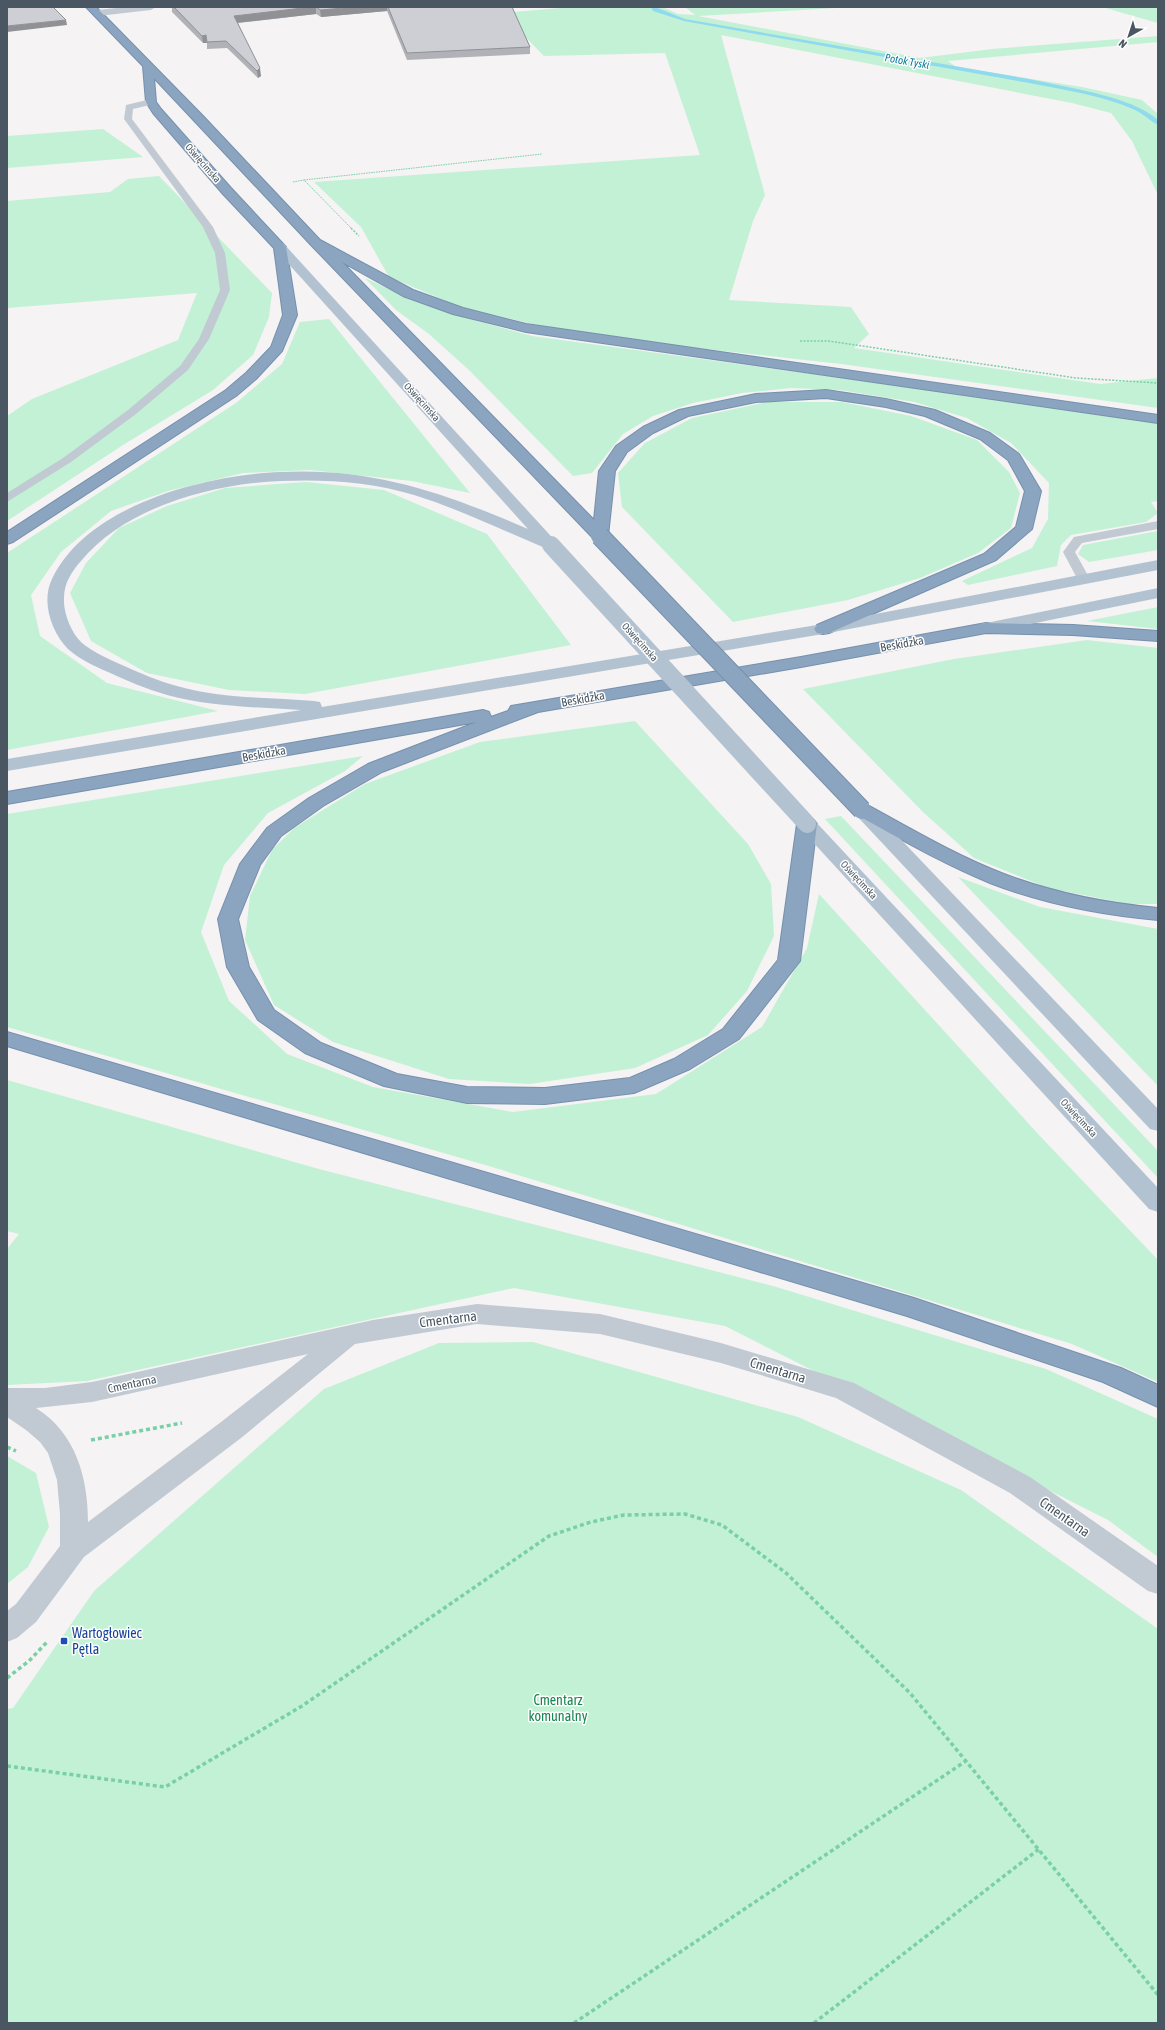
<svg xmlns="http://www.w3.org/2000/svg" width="1165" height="2030" font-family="'Asap Condensed',sans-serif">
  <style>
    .green { fill: #c3f1d5 }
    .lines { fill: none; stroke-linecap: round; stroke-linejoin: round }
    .stream { fill: #90daee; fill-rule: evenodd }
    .highway-casing { stroke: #7690ad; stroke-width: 2 }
    .path-far2 { stroke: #7ad0a6; stroke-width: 1; stroke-dasharray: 1.5 1; stroke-linecap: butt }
    .path-far1 { stroke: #7ad0a6; stroke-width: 1.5; stroke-dasharray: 2 1.5; stroke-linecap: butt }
    .path { stroke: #7ad0a6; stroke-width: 3.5; stroke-dasharray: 4 3; stroke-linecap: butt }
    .lane { fill: #c1cad2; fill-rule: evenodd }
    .street { fill: #c1cad2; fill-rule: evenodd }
    .primary { fill: #b3c2d1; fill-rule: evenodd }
    .highway { fill: #8ba5c1; fill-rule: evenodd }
    .highway-bridge-casing { stroke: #7690ad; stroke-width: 20; stroke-linecap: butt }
    .primary-bridge { stroke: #b3c2d1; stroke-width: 18 }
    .highway-bridge { stroke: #8ba5c1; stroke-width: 18 }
    .wall { fill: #b0b2b7 }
    .shaded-wall { fill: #909195 }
    .building { fill: #cdcfd5; stroke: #909195 }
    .transit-dot { fill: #1a4fb4; stroke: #fff; stroke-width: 1.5 }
    .labels { text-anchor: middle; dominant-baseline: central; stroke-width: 3; stroke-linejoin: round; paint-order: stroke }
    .far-street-label { font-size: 10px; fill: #4a5661; stroke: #fff }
    .far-water-label { font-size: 11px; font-style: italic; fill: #0c7c9b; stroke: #fff }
    .street-label { font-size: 12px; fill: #4a5661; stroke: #fff }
    .near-street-label { font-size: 14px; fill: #4a5661; stroke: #fff }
    .near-transit-label { font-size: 14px; fill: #164399; stroke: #fff; text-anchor: start }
    .near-park-label { font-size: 14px; fill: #17864f; stroke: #fff }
  </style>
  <rect width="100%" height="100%" fill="#f5f3f3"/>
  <path class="green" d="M572,7h90l16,7 17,1 -10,-8h168l-155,9 222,42 72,-9 166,-13v6l-210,19 8,6 126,20 60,13 16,14v81l-26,-54 -21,-28 -39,-10 -351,-68 44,160 -12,26 -24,79 122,7 18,27 -15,14 246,36 58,-6v30l-317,-44 -171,-19 -138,-21 -71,-17 -72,-30 -28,-50 -47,-45 386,-27 -35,-102 -121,3 -42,-43z
    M1102,7h56v16z
    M103,129l40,28 -136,11v-32z
    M159,176l113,117 -3,24 -16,38 -40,35 -90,55 -116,76v-105l25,-17 146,-59 19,-47 -190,15v-107l103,-9 18,-13z
    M365,278l45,21 56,19 66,18 626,85v80l-7,1 7,11 -12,9 -75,13 -10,10 -4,21 -89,19 -6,-4 70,-33 16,-29 1,-36 -38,-40 -44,-25 -53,-16 -74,-12 -49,-2 -49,5 -49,10 -40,13 -30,18 -31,39 -19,3 -103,-105 -41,-37 -33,-24z
    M329,319l141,174 -58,-12 -102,-11 -67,3 -75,18 -57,20 -50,41 -30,43 9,41 67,47 111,28 -211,39v-197l229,-150 46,-39 18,-42z
    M767,402h75l69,14 66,24 32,32 11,21 -9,35 -33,25 -58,25 -72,22 -115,22 -111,-115 -4,-34 27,-30 47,-25z
    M306,482l78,8 103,44 84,111 -266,49 -76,-4 -82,-17 -56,-32 -21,-48 16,-30 33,-35 48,-22 58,-18z
    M1158,531v19l-69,12 -11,-8 5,-9z
    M1158,607v22l-71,-8z
    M1087,640l71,8v256h-29l-81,-16 -74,-30 -51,-46 -120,-123 151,-30z
    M635,721l113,123 23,40 3,52 -27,55 -39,44 -73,33 -105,16 -81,-5 -116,-37 -59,-37 -29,-65 5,-44 22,-46 22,-22 71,-44 115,-42z
    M363,756l-18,15 -77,42 -44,52 -23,67 28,69 58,53 86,33 140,25 143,-18 106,-67 45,-79 12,-54 220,241 119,125v122l-86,-38 -580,-177 -485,-140v-213z
    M841,816l317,335v27l-333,-359z
    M958,877l82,30 118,22v157z
    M7,1080l312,89 454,117 273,83 112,50v138l-50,-37 -383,-194 -211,-38 -427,93 -80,4v-136l12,-15 -12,-3z
    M533,1342l265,75 163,73 197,139v394h-1151v-314l6,-1 81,-117 230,-202 115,-46z
    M7,1456l29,17 13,54 -21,40 -21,17z"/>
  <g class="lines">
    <path class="stream" d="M651,7h4l30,12 344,60c35,8 103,17 129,41v5c-8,-4 -14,-11 -23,-15 -33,-15 -71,-20 -106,-27l-345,-62 -31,-10z"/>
    <g class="highway-casing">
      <path id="highway" d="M86,7h10l107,109 117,124 93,50 50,18 63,16 632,91v8l-632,-91 -73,-18 -50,-18 -61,-34 252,258 5,-49 17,-25 27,-19 36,-17 77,-16 70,-4 60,9 49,11 55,23 29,21 22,37 -9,38 -36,31 -167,73 -6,1 -6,-1 -3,-4 3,-4 167,-71 32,-27 9,-36 -17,-31 -28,-21 -55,-23 -39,-9 -60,-9 -70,4 -68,14 -35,17 -26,19 -12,19 -7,65 -2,3h-12l-282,-293 -158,-168 2,24 5,7 70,79 55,59 11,68 -15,36 -26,28 -20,17 -223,146 -6,2v-12l219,-142 20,-17 25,-26 12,-32 -9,-67 -51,-54 -70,-81 -7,-11 -3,-36z
        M986,623l87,2 85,6v10l-85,-6 -87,-2 -185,34 -263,45 -156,60 -59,34 -42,30 -21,29 -22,54 11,48 25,43 47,33 76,31 70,13 78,1 85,-10 44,-19 49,-30 55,-69 19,-136 3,-4 7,-2 7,2 3,4 -17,137 -61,78 -49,30 -56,24 -89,11 -78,-1 -83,-17 -79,-33 -47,-33 -31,-53 -9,-48 22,-55 27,-36 42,-30 59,-34 109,-42 -470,82v-12l476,-82 6,2 2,5 17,-6 3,-5 6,-1 284,-48z
        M862,804l7,2c44,24 88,50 135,68 50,19 101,29 154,34v12c-57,-5 -114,-16 -168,-37 -47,-19 -91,-45 -135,-69l-3,-4 3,-4z
        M7,1032l907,266 207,70 37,17v22l-55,-25 -196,-66 -900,-270z"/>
    </g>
    <path class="path-far2" d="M304,180l238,-26
      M293,182l11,-2 48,49"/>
    <path class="path-far1" d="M351,228l8,8
      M800,341h29l247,37 82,5"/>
    <path class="path" d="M91,1440l91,-17
      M7,1447l9,4
      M7,1678l22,-17 19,-20
      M7,1766l158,21 137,-81 247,-170 42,-14 33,-7 61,-1 37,11 64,48 124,120 248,302
      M574,2023l392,-262
      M814,2023l225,-174"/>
    <path class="lane" d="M151,99l3,1v4l-21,5 -1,10 81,108 12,26 5,37 -21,49 -21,31 -52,44 -65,48 -64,40v-9l56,-35 65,-48 52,-44 19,-27 21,-49 -5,-37 -12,-26 -79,-108 2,-14z
      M1158,521v8l-76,14 -7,9 15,27 -1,3h-10l-16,-30 11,-15z"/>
    <path class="street" d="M125,7h31l-5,3 -53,6 -5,-3 5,-3z
      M477,1304l123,10 121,29 133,40 176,94 128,89v28l-10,-3 -138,-98 -174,-95 -115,-35 -121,-29 -123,-10 -122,20 -114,94 -157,119 -48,65 -19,16 -10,4v-31l9,-7 44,-58v-32l-3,-34 -9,-27 -8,-11 -14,-12 -19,-13v-29h38l47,-6 281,-62zM308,1354l-87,68 -133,100c0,-44 -12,-89 -52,-114l56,-6z"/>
    <path class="primary" d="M280,243l4,1 275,301 -2,3 -6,2 -6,-2c-43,-18 -86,-39 -131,-53 -42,-13 -89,-16 -133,-14 -67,2 -156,26 -200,80 -9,10 -17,22 -17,37 -1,14 7,35 18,45 12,10 27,16 40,22 18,8 36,16 55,21 44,13 92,11 137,15l6,1 2,5 501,-83 335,-64v10l-335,64 -816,137v-12l294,-49c-45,-3 -90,-3 -134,-15 -20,-6 -40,-14 -59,-23 -14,-6 -29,-13 -40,-23 -17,-17 -27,-48 -16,-70 35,-74 153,-104 228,-107 92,-5 165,21 248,57l-252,-279 -2,-3 2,-3z
      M1158,588v10l-172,35 -6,-1 -3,-4 3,-4 6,-1z
      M862,804l7,2 289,303v22l-8,-2 -295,-315 -3,-4 3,-4z
      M807,818l7,2 344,368v24l-9,-3 -349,-381 -3,-4 3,-4z"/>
    <use href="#highway" class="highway"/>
    <g class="highway-bridge-casing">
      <path id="highway-bridge" d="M600,536l262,274"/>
    </g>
    <path class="primary-bridge" d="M551,545l256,279"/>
    <use href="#highway-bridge" class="highway-bridge"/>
  </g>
  <path class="wall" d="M172,7h340l18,40v7l-123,6 -20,-49 -66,6 -5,-3 -78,9 23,53 -3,2 -31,-30 -20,1v-6h-4l-31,-31z"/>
  <path class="shaded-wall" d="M311,7h5v7l-81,9 -1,-7z
    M355,7h32v4l-66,6 -1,-7z
    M66,20l1,5 -60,7v-6z
    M206,35l1,8h-4l-1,-7z
    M260,68l1,8 -3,2 -1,-7z"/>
  <path class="building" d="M7,7h46l13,13 -59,6z
    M174,7h137l-77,9 26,52 -3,3 -31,-30 -19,1 -1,-7 -4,1z
    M317,7h38l-35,3z
    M388,7h124l18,40 -123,6z"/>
  <rect class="transit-dot" x="60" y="1637" width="8" height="8" rx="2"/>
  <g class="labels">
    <g class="far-street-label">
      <text transform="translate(203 163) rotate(49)">Oświęcimska</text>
      <text transform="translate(422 402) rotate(48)">Oświęcimska</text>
      <text transform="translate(640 642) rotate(48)">Oświęcimska</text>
      <text transform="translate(859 880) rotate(47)">Oświęcimska</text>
      <text transform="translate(1079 1118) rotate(47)">Oświęcimska</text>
    </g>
    <g class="far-water-label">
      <text transform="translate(907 61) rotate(10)">Potok Tyski</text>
    </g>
    <g class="street-label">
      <text transform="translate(902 644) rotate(-10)">Beskidzka</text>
      <text transform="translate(583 699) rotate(-10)">Beskidzka</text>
      <text transform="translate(264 754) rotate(-10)">Beskidzka</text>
      <text transform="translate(132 1384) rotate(-12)">Cmentarna</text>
    </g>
    <g class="near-street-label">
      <text transform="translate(448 1319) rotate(-7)">Cmentarna</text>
      <text transform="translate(778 1370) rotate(17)">Cmentarna</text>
      <text transform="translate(1065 1517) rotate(35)">Cmentarna</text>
    </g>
    <g class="near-transit-label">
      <text x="72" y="1633">Wartogłowiec<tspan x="72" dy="16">Pętla</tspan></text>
    </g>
    <g class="near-park-label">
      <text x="558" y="1700">Cmentarz<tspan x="558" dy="16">komunalny</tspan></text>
    </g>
  </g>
  <rect width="1165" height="2030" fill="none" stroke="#4a5661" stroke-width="16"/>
  <g transform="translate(1129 36) rotate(219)" stroke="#ffffff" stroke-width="3" paint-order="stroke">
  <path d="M0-3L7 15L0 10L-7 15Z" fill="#4a5661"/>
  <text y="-6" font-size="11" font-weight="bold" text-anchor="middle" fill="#4a5661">N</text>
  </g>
</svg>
